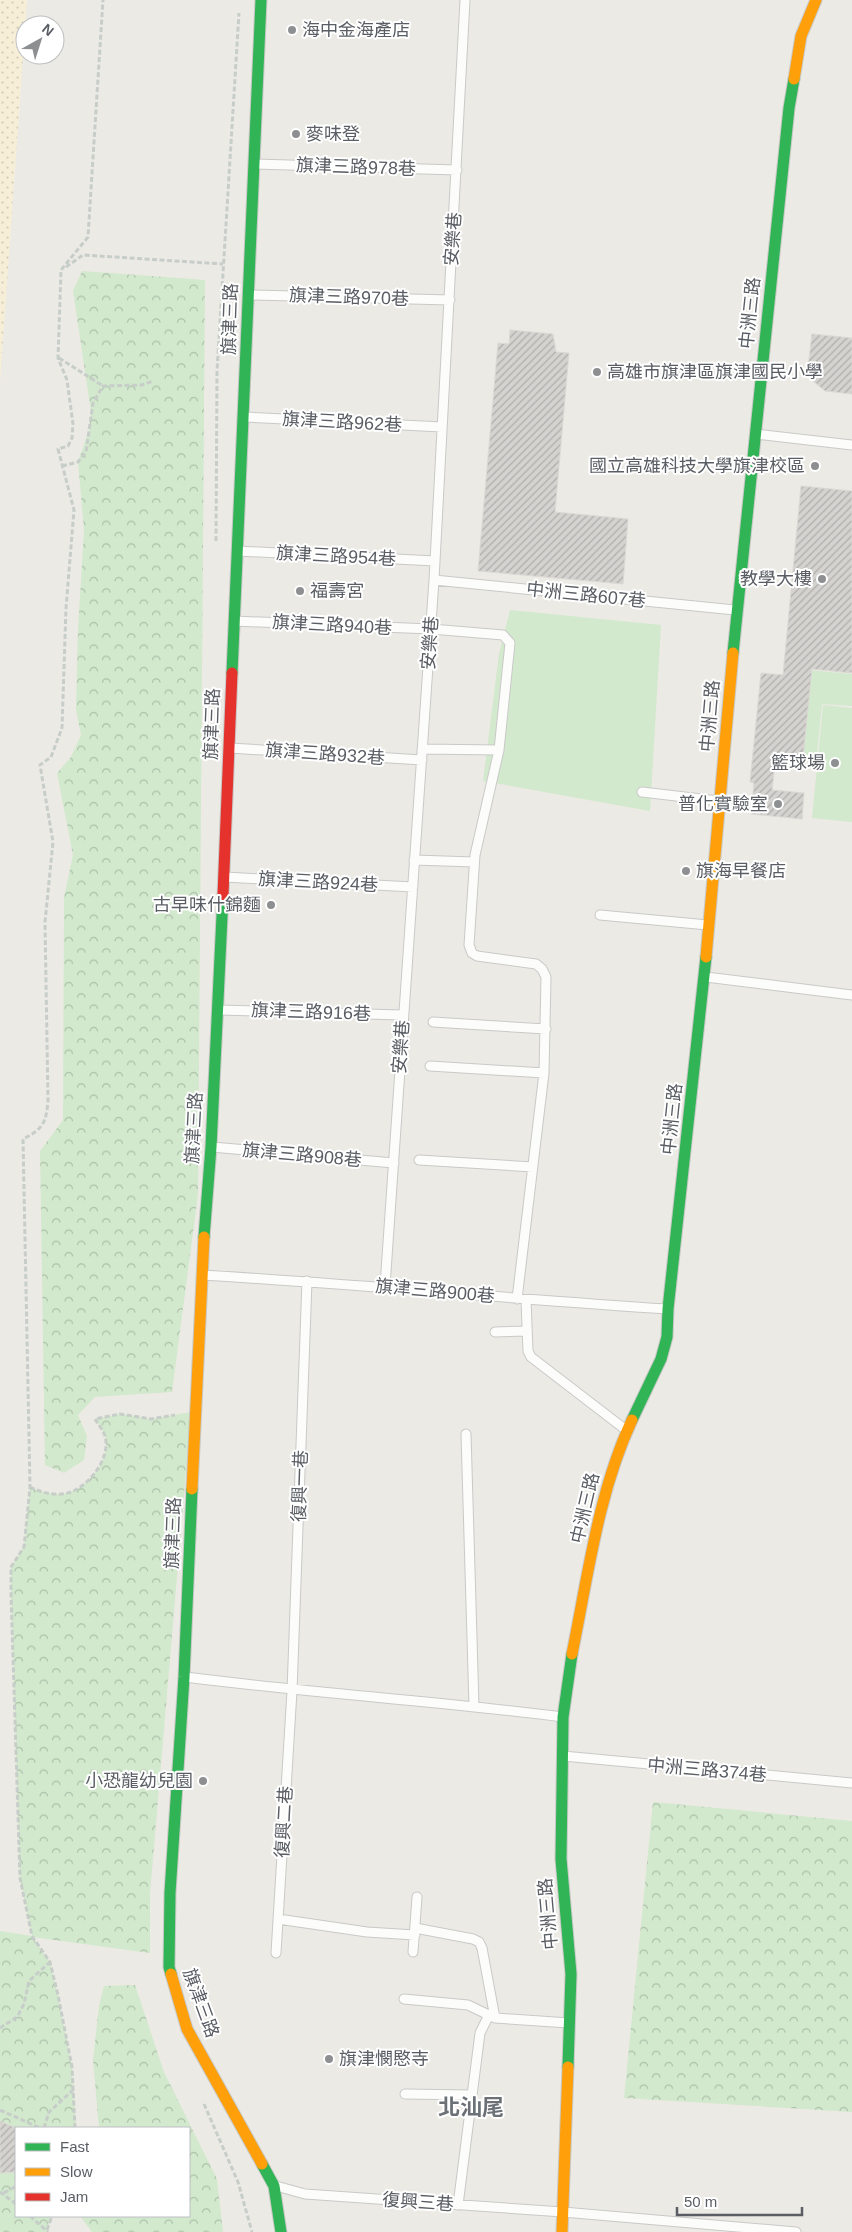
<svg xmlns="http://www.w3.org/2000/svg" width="852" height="2232" font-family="Helvetica,'Noto Sans TC',sans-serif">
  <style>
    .grass { fill: #d2e9cd }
    .forest { fill: url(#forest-crowns) }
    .sand { fill: url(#sand-dots) }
    .building { fill: url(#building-hatch); stroke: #dbd9d4 }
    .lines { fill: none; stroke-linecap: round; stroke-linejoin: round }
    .lane-casing { stroke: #c9c9c8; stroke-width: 11 }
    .fast-casing { stroke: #c7c8c6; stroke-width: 13 }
    .slow-casing { stroke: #c7c8c6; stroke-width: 13 }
    .jam-casing { stroke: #c7c8c6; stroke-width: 13 }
    .path { stroke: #c7cdc9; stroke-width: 3; stroke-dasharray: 5 2.5; stroke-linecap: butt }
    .lane { stroke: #fcfcfb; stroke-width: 9 }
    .fast { stroke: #30b455; stroke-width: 11 }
    .slow { stroke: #ff9f0a; stroke-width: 11 }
    .jam { stroke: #e5322d; stroke-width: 11 }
    .poi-dot { fill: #8d8f91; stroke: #fff; stroke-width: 2 }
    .labels { text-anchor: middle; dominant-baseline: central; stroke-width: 4; stroke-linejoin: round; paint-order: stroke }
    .poi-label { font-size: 18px; fill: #5a5e64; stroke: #fff; text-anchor: start }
    .street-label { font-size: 18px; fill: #5a5e64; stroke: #fff }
    .district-label { font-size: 22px; font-weight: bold; fill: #6b7176; stroke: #fff }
  </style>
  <defs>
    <pattern id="forest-crowns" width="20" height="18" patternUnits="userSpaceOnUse" patternTransform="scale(1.25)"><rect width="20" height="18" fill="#d2e9cd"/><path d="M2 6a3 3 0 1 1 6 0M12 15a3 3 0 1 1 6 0" fill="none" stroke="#adc0aa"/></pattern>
    <pattern id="sand-dots" width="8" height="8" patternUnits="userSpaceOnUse" patternTransform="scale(1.25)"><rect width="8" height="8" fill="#f6eed7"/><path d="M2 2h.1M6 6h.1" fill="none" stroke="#d5cebb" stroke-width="1.8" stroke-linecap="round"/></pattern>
    <pattern id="building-hatch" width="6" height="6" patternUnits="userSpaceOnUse" patternTransform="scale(1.25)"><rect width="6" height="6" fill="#d4d3cf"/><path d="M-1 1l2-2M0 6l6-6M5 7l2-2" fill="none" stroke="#afaeac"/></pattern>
  </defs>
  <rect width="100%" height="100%" fill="#eceae4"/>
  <path class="grass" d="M510,610l151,15 -11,186 -167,-30 16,-127z
    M786,668l66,6v32l-30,-2 -6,59 -38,-4z
    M823,705l29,3v114l-40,-4z"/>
  <path class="forest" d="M82,271l123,9 -7,915 -26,197 -77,5 -17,18 9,21 -3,24 -20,13 -19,-8 -5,-314 23,-31 1,-223 9,-42 -16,-82 14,-16 10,-22 -5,-25 2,-81 6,-99 -6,-68 11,-32 2,-18 -18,-121z
    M191,1412l-41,482v59l-118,-16 18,25 8,33 14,72 4,56 -1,5h-59v88h36l-5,14 2,2h-49v-301l32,5 -12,-58 -9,-284v-27l13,-20 6,-60c12,6 28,10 41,5 20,-8 40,-35 34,-56 -2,-6 -7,-12 -10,-17l25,-5 31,5z
    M653,1802l199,19v291l-228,-14z
    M135,1985l29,87 53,107 6,53h-131l-12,-16h109v-88h-90l-6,-68 6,-54 5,-20z"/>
  <path class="sand" d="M0,0h27l-27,382z"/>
  <path class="building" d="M510,330l43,4 3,18 13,1 -14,159 73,7 -5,65 -145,-13 20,-228 11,1z
    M812,334l40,4v56l-27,-3 -18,-15z
    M801,486l51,5v182l-40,-4 -9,89 -27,-3 -4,35 32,3 -2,26 -51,-5 3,-31 -4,-1 11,-109 22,2z
    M0,2121l16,7v44l-16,1z"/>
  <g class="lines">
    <g class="lane-casing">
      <path id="lane" d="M255,164l202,6
        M250,295l200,5
        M245,417l197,10
        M755,434l97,11
        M238,551l197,10
        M434,580l301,30
        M234,621l197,8 72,6 7,8 -11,107 -24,105 -6,90 3,8 5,3 59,8 6,5 4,8 -2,96 -27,226
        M230,748l192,12
        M422,749l77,1
        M642,792l77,9
        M414,860l60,2
        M225,877l188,10
        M600,915l108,10
        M706,977l146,18
        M219,1010l184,5
        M433,1022l113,7
        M430,1066l114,7
        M212,1147l182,16
        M419,1160l114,7
        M202,1275c155,9 310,24 465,34
        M385,1286l49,-706 31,-580
        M526,1300l2,51 3,6 95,73
        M495,1332l32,-1
        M466,1434l8,272
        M185,1677c126,16 252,24 378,40
        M563,1756l289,27
        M278,1919l89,13 48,3
        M415,1928l58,11 6,3 3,6 13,70
        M413,1952l4,-55
        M276,1953l16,-262 15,-410
        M404,1999l64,6 27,13 74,5
        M405,2094l67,1
        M276,2186l29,8 258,18 233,20
        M458,2205l22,-172 9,-18"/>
    </g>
    <g class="fast-casing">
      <path id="fast" d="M733,653l56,-545 5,-29
        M232,673l29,-673
        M204,1237l7,-90 12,-252
        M632,1420l29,-61 6,-22 1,-28 38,-352
        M171,1974l-2,-7 1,-74 14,-216 8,-188
        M568,2067l3,-93 -10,-115 2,-142 9,-63
        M262,2164l12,22 7,46"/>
    </g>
    <g class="slow-casing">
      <path id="slow" d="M794,79l7,-43 15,-36
        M706,957l27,-304
        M192,1489l12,-252
        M572,1654c16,-78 26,-161 60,-234
        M171,1974l16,55 75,135
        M562,2232l6,-165"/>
    </g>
    <g class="jam-casing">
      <path id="jam" d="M223,895l9,-222"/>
    </g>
    <path class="path" d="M66,267l17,-12 140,9
      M59,358l44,28
      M62,466l16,-4 8,-10 7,-49 10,-17 39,-1 11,-4
      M216,541l1,-170 22,-358
      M30,1487c12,6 28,10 41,5 20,-8 40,-35 34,-56 -2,-6 -7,-12 -10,-17l25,-5 31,5 24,-4
      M0,2028l17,-11 7,-13 5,-23 21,-19
      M204,2104l34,78 14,50
      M0,2110l40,18
      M44,2128l5,-16 24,-22
      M75,2128l-3,-61 -14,-72 -8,-33 -18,-26 -12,-58 -9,-284v-27l13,-20 6,-60 -7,-348c20,-10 23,-16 25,-38l-3,-179 8,-80 -13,-77 11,-8 11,-29 4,-120 8,-98 -16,-61 10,-3 4,-8 1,-14 -6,-44 -9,-22 3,-88 27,-33 15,-237
      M0,2192l16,12
      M4,2193l12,-7
      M30,2216l18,16
      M47,2230l5,-14"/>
    <use href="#lane" class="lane"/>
    <use href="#fast" class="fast"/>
    <use href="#slow" class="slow"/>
    <use href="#jam" class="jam"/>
  </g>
  <g class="poi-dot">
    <circle cx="292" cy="30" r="5"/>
    <circle cx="296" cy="134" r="5"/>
    <circle cx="597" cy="372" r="5"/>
    <circle cx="815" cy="466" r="5"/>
    <circle cx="822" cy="579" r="5"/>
    <circle cx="300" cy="591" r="5"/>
    <circle cx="835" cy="763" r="5"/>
    <circle cx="778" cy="804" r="5"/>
    <circle cx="686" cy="871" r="5"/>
    <circle cx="271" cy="905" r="5"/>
    <circle cx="203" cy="1781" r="5"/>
    <circle cx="329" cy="2059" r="5"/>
  </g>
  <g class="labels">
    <g class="poi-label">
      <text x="302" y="30">海中金海產店</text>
      <text x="306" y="134">麥味登</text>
      <text x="607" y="372">高雄市旗津區旗津國民小學</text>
      <text x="805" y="466" text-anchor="end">國立高雄科技大學旗津校區</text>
      <text x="812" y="579" text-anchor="end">教學大樓</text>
      <text x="310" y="591">福壽宮</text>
      <text x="825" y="763" text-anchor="end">籃球場</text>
      <text x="768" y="804" text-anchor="end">普化實驗室</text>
      <text x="696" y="871">旗海早餐店</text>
      <text x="261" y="905" text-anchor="end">古早味什錦麵</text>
      <text x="193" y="1781" text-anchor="end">小恐龍幼兒園</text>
      <text x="339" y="2059">旗津憫愍寺</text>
    </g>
    <g class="street-label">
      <text transform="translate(356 167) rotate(2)">旗津三路978巷</text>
      <text transform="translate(453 239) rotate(-86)">安樂巷</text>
      <text transform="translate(349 297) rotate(2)">旗津三路970巷</text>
      <text transform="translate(750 313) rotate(-84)">中洲三路</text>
      <text transform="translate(230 319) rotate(-88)">旗津三路</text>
      <text transform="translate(342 422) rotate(3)">旗津三路962巷</text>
      <text transform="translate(336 556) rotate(3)">旗津三路954巷</text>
      <text transform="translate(586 595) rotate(6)">中洲三路607巷</text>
      <text transform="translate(332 625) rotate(3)">旗津三路940巷</text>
      <text transform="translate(430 643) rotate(-86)">安樂巷</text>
      <text transform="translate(710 716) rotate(-85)">中洲三路</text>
      <text transform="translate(212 724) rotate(-88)">旗津三路</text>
      <text transform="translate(325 754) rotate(4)">旗津三路932巷</text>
      <text transform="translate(318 882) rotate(3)">旗津三路924巷</text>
      <text transform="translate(311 1012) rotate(2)">旗津三路916巷</text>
      <text transform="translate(401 1047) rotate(-86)">安樂巷</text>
      <text transform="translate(672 1119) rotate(-84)">中洲三路</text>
      <text transform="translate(194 1128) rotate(-87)">旗津三路</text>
      <text transform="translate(302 1155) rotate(5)">旗津三路908巷</text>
      <text transform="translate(435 1291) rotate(5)">旗津三路900巷</text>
      <text transform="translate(300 1486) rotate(-88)">復興一巷</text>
      <text transform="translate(585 1508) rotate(-77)">中洲三路</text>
      <text transform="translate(173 1533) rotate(-88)">旗津三路</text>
      <text transform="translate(707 1770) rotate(5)">中洲三路374巷</text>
      <text transform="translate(284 1822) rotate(-87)">復興二巷</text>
      <text transform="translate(548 1914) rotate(-95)">中洲三路</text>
      <text transform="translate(201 2003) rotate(70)">旗津三路</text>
      <text transform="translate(418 2202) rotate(4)">復興三巷</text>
    </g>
    <g class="district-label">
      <text x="471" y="2107">北汕尾</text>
    </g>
  </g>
  <rect x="15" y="2127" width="175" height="90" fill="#ffffff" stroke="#bdbfc1"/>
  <rect x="25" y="2143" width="25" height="8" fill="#30b455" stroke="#bdbfc1"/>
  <text x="60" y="2152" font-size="15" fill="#5a5e64">Fast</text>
  <rect x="25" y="2168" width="25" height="8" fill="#ff9f0a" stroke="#bdbfc1"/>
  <text x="60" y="2177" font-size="15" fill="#5a5e64">Slow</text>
  <rect x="25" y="2193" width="25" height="8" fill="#e5322d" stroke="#bdbfc1"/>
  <text x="60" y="2202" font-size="15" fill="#5a5e64">Jam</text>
  <g transform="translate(40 40) rotate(39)"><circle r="24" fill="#ffffff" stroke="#bdbfc1"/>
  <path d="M0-4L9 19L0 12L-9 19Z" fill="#8d8f91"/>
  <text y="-8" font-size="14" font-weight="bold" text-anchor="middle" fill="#5a5e64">N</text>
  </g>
  <path d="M677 2207v8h125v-8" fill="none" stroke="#5a5e64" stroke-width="2.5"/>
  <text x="684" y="2207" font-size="15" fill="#5a5e64" stroke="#ffffff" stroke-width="4" paint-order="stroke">50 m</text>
</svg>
